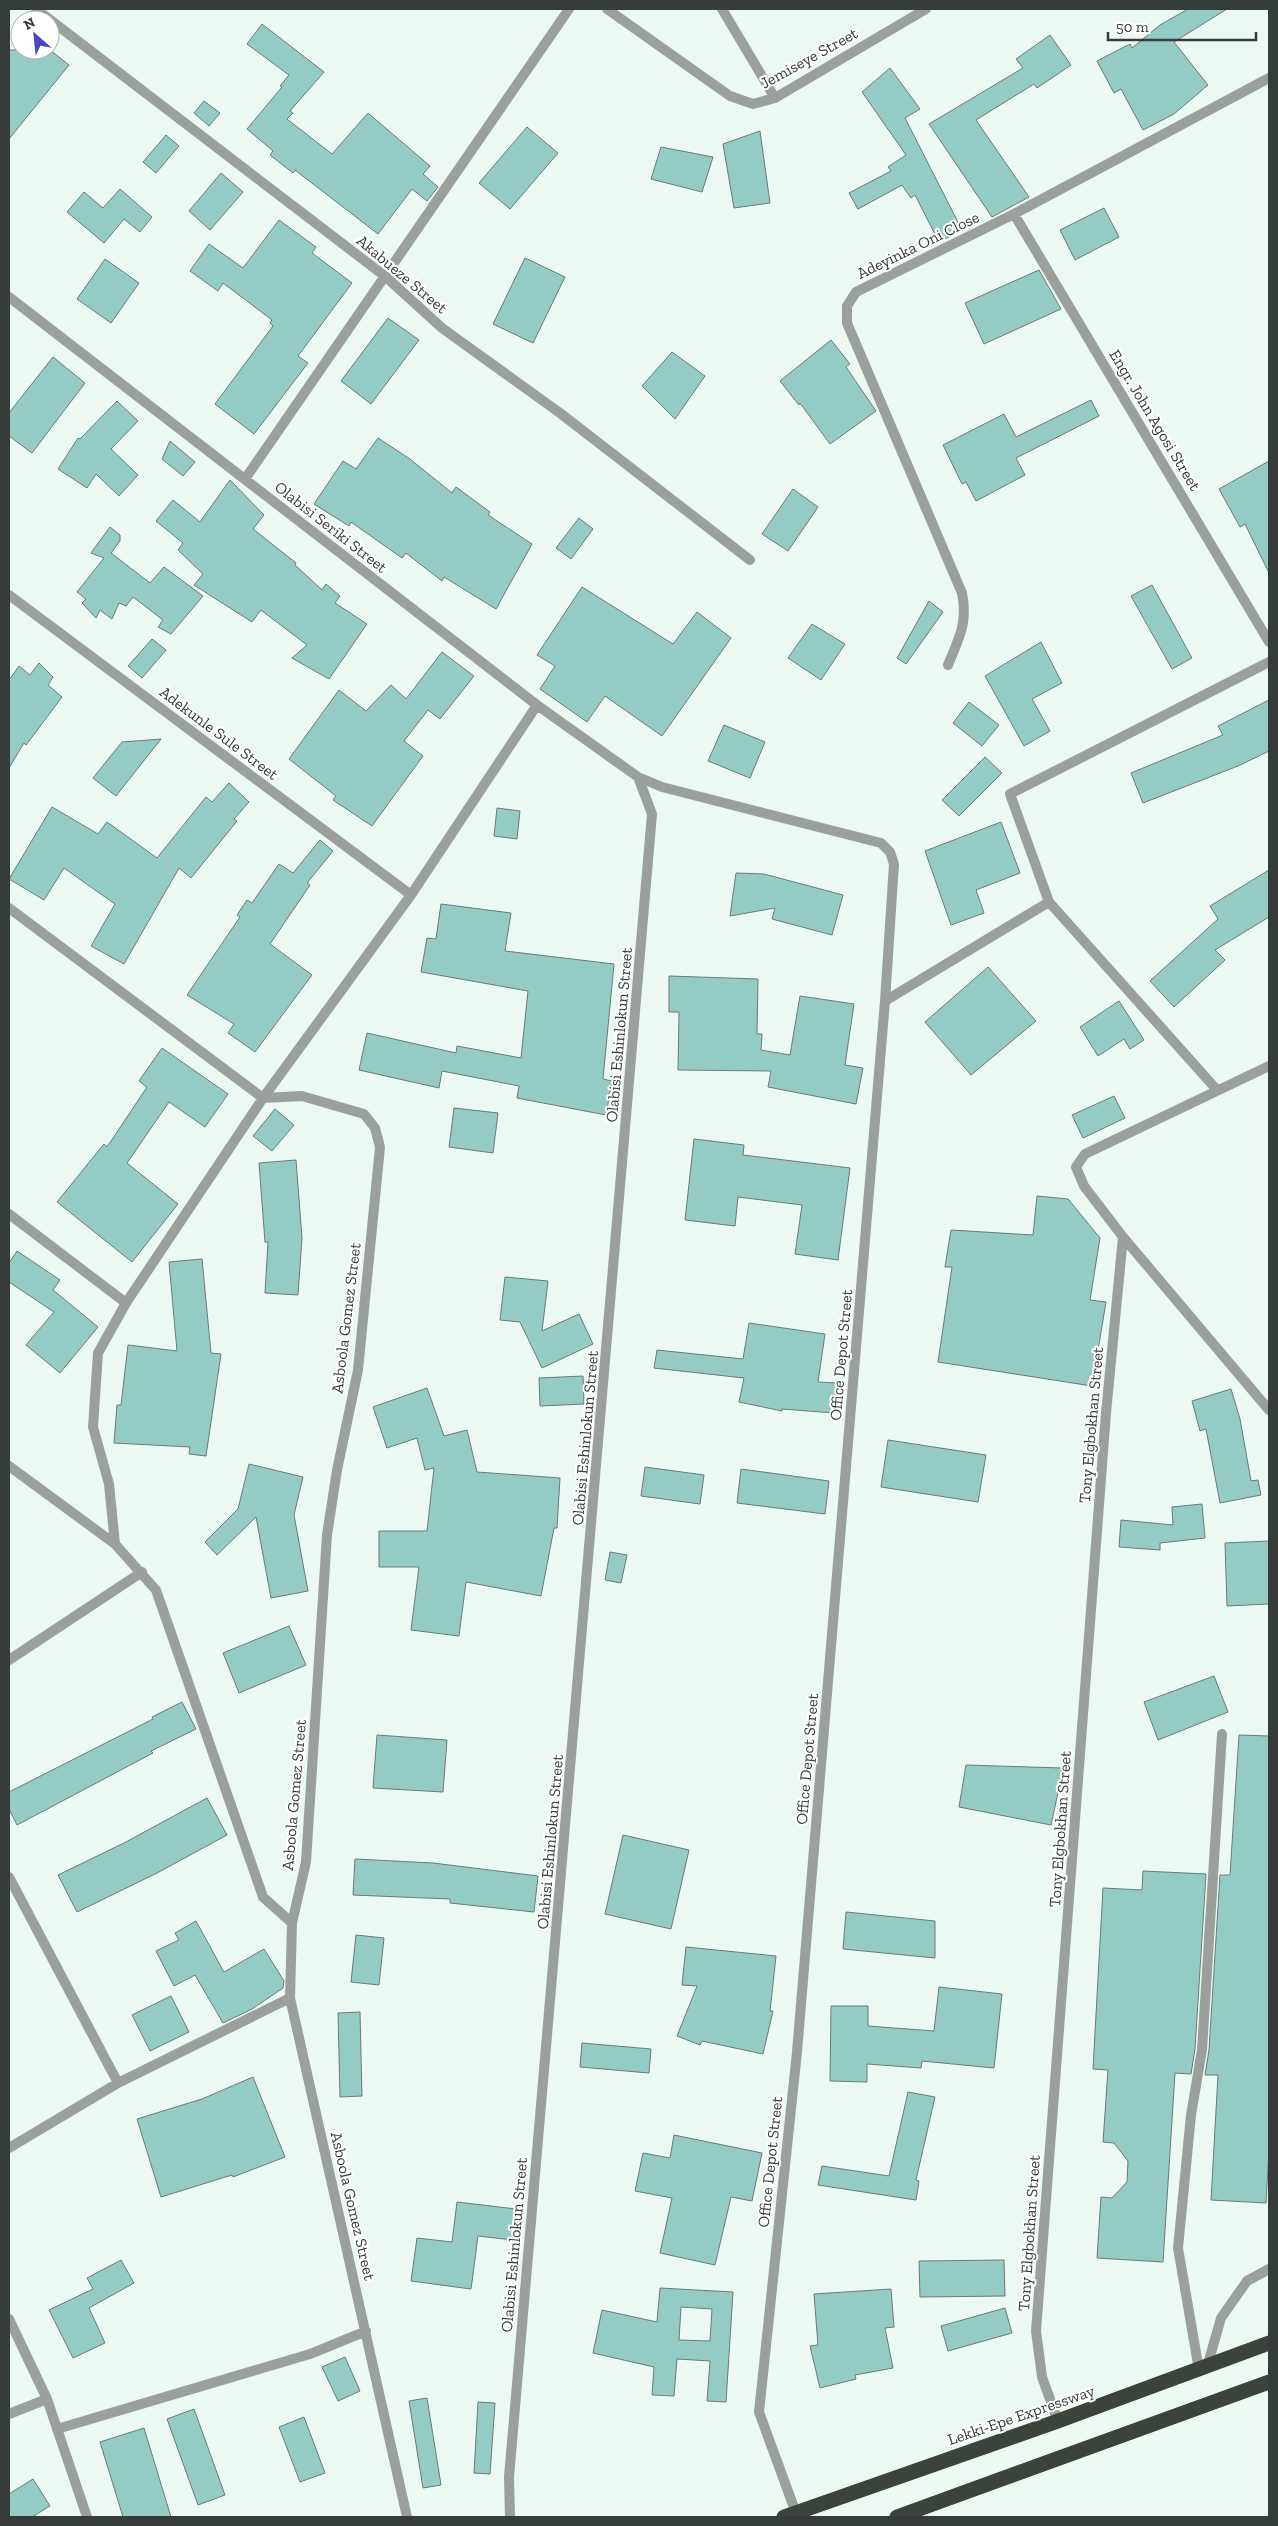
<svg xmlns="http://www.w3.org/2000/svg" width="1278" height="2526" font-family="'Zilla Slab',serif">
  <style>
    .building { fill: #95cbc5; stroke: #6c7a79; fill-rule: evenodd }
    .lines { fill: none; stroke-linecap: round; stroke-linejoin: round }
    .lane { stroke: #9ca09c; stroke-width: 10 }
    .street { stroke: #9ca09c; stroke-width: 10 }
    .highway { stroke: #3b433a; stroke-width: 15 }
    .labels { text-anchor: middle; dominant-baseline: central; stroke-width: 4; stroke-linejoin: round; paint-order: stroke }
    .street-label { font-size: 16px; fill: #363c39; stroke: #fff }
  </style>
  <rect width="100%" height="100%" fill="#ebf9f2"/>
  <path class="building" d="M1188,9h39l-53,33 34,43 -34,29 -31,16 -22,-41 -7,4 -17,-32 33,-17 2,4 28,-23z
    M262,24l62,48 -34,39 3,2 -6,6 45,35 36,-41 62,53 -7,8 15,13 -11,14 -15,-12 -34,45 -83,-64 -2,3 -23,-18 3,-4 -26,-22 35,-42 -2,-1 9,-11 -42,-31z
    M1050,35l21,30 -34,23 -3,-4 -58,36 53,77 -37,20 -63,-93 94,-56 -7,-9z
    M9,50h41l19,15 -60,74z
    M890,68l30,41 -15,9 57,112 -23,12 -24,-47 -4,3 -9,-13 -44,24 -9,-16 42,-22 -3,-4 18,-12 -44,-63z
    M204,101l16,12 -11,13 -15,-13z
    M527,127l31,26 -48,56 -31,-26z
    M760,131l10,72 -36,5 -11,-64z
    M166,135l13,11 -23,27 -13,-11z
    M661,147l52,10 -11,35 -51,-13z
    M221,173l22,19 -33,38 -21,-19z
    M120,189l32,28 -12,15 -16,-13 -20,24 -37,-31 17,-20 19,16z
    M1104,208l15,29 -44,23 -15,-30z
    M279,220l37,27 -4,6 40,30 -54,73 10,7 -54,71 -39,-30 58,-78 -3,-3 2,-3 -49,-37 -5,8 -28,-20 19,-27 34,24z
    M525,258l40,19 -32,66 -40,-19z
    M105,259l34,24 -28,40 -34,-24z
    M1039,270l22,39 -77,35 -19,-41z
    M388,318l31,22 -48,64 -30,-23z
    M831,340l19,24 -4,3 30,44 -46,33 -30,-41 -1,2 -19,-24z
    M672,352l33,24 -30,43 -33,-33z
    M53,357l32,26 -53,70 -23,-17v-23z
    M1091,400l8,16 -83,42 9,17 -49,26 -10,-19 -4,2 -19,-39 61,-31 12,23z
    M117,401l21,20 -27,28 27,26 -19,21 -23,-22 -9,14 -29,-19 20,-31 2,1z
    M378,438l32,21 42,34 4,-6 34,25 -2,3 44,29 -36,65 -52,-32 -2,4 -36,-28 -4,5 -51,-36 -2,4 -35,-22 29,-43 13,8z
    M170,441l25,21 -12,14 -21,-17z
    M1269,461v112l-24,-49 -5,3 -21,-38z
    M230,480l34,35 -11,14 43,34 -1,2 27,25 4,-6 14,12 -5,7 32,21 -38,55 -37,-21 15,-13 -46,-35 -9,12 -58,-37 9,-11 -25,-24 5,-7 -27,-22 17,-21 27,22z
    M793,489l25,18 -30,44 -26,-17z
    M579,518l14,11 -22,30 -15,-11z
    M110,527l10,8v6l-9,12 39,30 14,-16 39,29 -32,38 -13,-7 5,-7 -30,-23 -7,9 -7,-3 -7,16 -12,-9 -4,8 -14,-15 4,-4 -9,-7 27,-34 -13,-5z
    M1152,585l40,73 -20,11 -41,-73z
    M582,587l91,57 24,-32 34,26 -69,98 -57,-40 -18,26 -47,-33 15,-23 -18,-11z
    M929,601l14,11 -37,52 -9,-6z
    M812,624l33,20 -24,36 -33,-22z
    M152,639l14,11 -24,28 -14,-12z
    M1041,642l21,41 -30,16 18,32 -26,15 -39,-70z
    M442,652l32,24 -34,43 -12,-9 -24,31 19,15 -51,70 -39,-26 3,-4 -47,-37 50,-69 27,21 25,-26 15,14z
    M39,663l14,14 -5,8 14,12 -36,48 -2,-2 -15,25v-88l10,-14 11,9z
    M1269,700v51l-31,15 -95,37 -12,-30 92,-38 -5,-9z
    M969,702l30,23 -17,21 -29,-23z
    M724,725l41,17 -15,36 -42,-17z
    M161,739l-45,57 -23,-18 29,-36z
    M985,757l17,16 -43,43 -17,-16z
    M229,783l20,19 -15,17 3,2 -46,57 -12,-10 -55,96 -33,-18 24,-42 -51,-36 -20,32 -35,-21 43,-72 46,27 9,-12 50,36 49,-61 6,5z
    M497,808l23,3 -3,28 -23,-3z
    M1001,822l19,51 -44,17 8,23 -33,12 -26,-74z
    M320,840l13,11 -26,32 3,2 -40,59 42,31 -57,77 -27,-19 6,-9 -47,-29 53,-78 -3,-2 10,-15 5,3 27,-39 14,9z
    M1269,870v47l-54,33 10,10 -51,47 -24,-26 68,-62 -8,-13z
    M736,873l28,1 79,21 -11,40 -60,-16 3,-11 -45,8z
    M441,904l70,9 -6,38 109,13 -11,115 9,2 -6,34 -89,-17 2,-12 -77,-15 -3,17 -80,-18 8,-37 89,20 1,-7 64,12 7,-67 -107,-19 6,-34 9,1z
    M988,967l48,54 -65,54 -46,-53z
    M669,976l89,3 -1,55h5l-1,16 29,5 10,-59 54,8 -9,61 18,3 -7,36 -88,-17 3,-16 -93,-1 1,-58h-10z
    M1119,1001l25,39 -14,9 -6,-10 -26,17 -18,-29z
    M162,1048l66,46 -23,33 -36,-25 -42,61 51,41 -46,58 -75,-60 47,-58 3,3 40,-60 -8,-6z
    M1114,1096l11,22 -42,20 -11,-23z
    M454,1108l44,5 -5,40 -44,-6z
    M275,1109l19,16 -22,26 -19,-15z
    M694,1139l50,6 -1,10 107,13 -12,92 -43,-6 7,-49 -64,-8 -3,29 -50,-6z
    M296,1160l6,78 -4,57 -33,-2 3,-51h-3l-6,-79z
    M1037,1196l31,3 32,39 -10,62 16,2 -14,84 -154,-24 14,-95h-7l6,-37 82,5z
    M17,1251l43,29 -7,10 45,37 -38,46 -34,-28 28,-33 -45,-30v-19z
    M202,1259l9,94 10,1 -15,102 -17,-2 1,-7 -76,-4 3,-38h4l7,-60 49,6 -8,-89z
    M505,1277l43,4 -6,50 37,-17 14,30 -51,24 -22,-46 -20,-2z
    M749,1323l76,11 -7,48 19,1 -3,30 -52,-4v2l-43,-9 5,-24 -90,-10 3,-18 86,9z
    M583,1376l1,28 -44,2 -1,-28z
    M427,1388l17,48 23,-6 10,42 83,6 -3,50h-3l-13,68 -75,-14 -7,54 -48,-6 8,-63h-40v-36h48l7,-63 -9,2 -8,-32 -30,10 -14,-41z
    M1231,1389l9,30 11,62 7,-1 3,15 -41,8 -14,-74 -6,2 -8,-30z
    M888,1440l98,15 -8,47 -97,-15z
    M249,1464l54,13 -9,38 14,76 -37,7 -15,-81 -39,38 -12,-13 33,-33z
    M645,1467l59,8 -4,29 -59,-8z
    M741,1469l88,12 -4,33 -88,-11z
    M1202,1504l3,34 -45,5v7l-41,-3 2,-27 52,5 -1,-18z
    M1269,1541v63l-42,2 -2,-63z
    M610,1552l17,3 -6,28 -16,-3z
    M289,1626l17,39 -67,28 -16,-40z
    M1214,1676l14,36 -70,28 -14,-38z
    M182,1702l14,27 -45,22 2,2 -136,72 -8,-16v-17l144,-73 -1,-2z
    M377,1735l70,5 -4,52 -70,-4z
    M1239,1735l30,1v416l-3,51 -55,-3 7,-125h-13l4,-25 11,-175h10z
    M966,1765l96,3 -1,20h-2l-8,37 -92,-18z
    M207,1798l20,37 -70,38 -80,39 -19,-37 66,-32z
    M623,1835l66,15 -18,79 -66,-15z
    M355,1859l78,4 105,13 -4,36 -84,-9v-4l-97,-4z
    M1143,1871l63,3 -11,175 -4,25 -16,-1 -12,189 -66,-4 4,-61 11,1 15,-16 1,-21 -14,-18 -11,-1 5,-72 -15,-1 10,-181 39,2z
    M846,1912l89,9v37l-92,-9z
    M196,1921l28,51 40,-23 20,32 -1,7 -31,21 -29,14 -28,-48 -21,11 -18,-35 23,-11 -4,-7z
    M356,1935l28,3 -5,47 -28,-3z
    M686,1947l90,9 -6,55h3l-10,43 -61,-13 -2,4 -23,-9 20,-50 -15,-1z
    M939,1987l63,7 -8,74 -72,-7 -1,7 -54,-4v18l-37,-1 1,-75h37v20l66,5z
    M171,1996l18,36 -39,19 -18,-36z
    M360,2012l2,84 -22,1 -2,-84z
    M582,2043l69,6 -2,24 -69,-6z
    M253,2077l32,80 -52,20 -1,-2 -71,22 -24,-78 65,-20z
    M908,2092l27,5 -19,83 3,1 -3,19 -98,-15 4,-19 67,10z
    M674,2135l88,18 -10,48 -21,-4 -16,68 -55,-12 12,-55 -37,-7 8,-38 27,5z
    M457,2202l59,7 -3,31 -35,-4 -7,53 -60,-8 6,-43 35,4z
    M121,2260l13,23 -45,25 16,35 -32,15 -24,-48 44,-21 -6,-11z
    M1004,2260l1,36 -85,1 -1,-36z
    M660,2288l73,4 -7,110 -19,-1 3,-40 -33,-2 -3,37 -22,-1 2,-28 -61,-14 9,-43 55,12zM681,2307l31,2 -2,32 -31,-1z
    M891,2289l3,38 -9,1 8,40 -38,7 1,4 -36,9 -10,-42 8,-1 -4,-51z
    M1005,2308l7,25 -64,18 -7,-25z
    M345,2357l15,34 -22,10 -16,-34z
    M427,2398l14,87 -18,3 -14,-87z
    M478,2402l17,1 -5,71 -16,-1z
    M194,2409l31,86 -27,10 -31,-86z
    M304,2417l21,56 -25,9 -21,-55z
    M144,2428l27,89h-48l-23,-75z
    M33,2479l17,27 -18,11h-23v-23z"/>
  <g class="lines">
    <path class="lane" d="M722,9l53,89"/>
    <path class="street" d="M36,9l350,268 56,51 118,85 190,147
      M607,9l123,87 23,8 22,-6 151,-89
      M1014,214l255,428
      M9,297l528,408 101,72 24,10 219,56 9,9 4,12 -9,137 -88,1051 -38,360 37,101
      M245,479l324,-470
      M9,595l402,300
      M948,665c11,-27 20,-42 14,-72l-115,-270v-17l9,-14 158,-78 255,-136
      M1049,902l168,188
      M9,908l254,190 39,-2 62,18 11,14 5,19 -22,223 -21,100 -10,65 -21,327 -14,61 -2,75 117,519
      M885,1001l164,-99 -39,-108 259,-132
      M1269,1066l-184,88 -9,13 8,19 39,51 146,173
      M9,1214l117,89
      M9,1466l106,78 41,46 107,307 29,26
      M115,1544l-6,-60 -16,-57 5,-74 28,-50 137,-205 148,-203 126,-190
      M9,1660l133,-88
      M9,1877l109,206
      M9,2148l109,-65 172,-85
      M9,2319l38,80 40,118
      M1207,2367l14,-49 26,-37 22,-12
      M1199,2370l-21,-122 13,-133 11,-65 20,-316
      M9,2414l38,-15
      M1058,2421l-16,-44 -6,-46 70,-918 17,-176
      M57,2429l253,-75 56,-23
      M510,2517l-1,-40 143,-1663 -14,-37"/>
    <path class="highway" d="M784,2517l274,-96 211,-78
      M897,2517l372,-135"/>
  </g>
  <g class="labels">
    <g class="street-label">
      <text transform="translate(809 58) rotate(-29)">Jemiseye Street</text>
      <text transform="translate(918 245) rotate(-26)">Adeyinka Oni Close</text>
      <text transform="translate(402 274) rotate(40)">Akabueze Street</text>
      <text transform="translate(1155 420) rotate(59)">Engr. John Agosi Street</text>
      <text transform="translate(331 527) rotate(38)">Olabisi Seriki Street</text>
      <text transform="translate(219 733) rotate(37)">Adekunle Sule Street</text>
      <text transform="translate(619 1035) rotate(-85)">Olabisi Eshinlokun Street</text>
      <text transform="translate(346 1318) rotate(-83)">Asboola Gomez Street</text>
      <text transform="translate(841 1355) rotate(-85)">Office Depot Street</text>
      <text transform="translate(1091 1425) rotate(-85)">Tony Elgbokhan Street</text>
      <text transform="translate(585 1438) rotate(-85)">Olabisi Eshinlokun Street</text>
      <text transform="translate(807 1759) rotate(-85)">Office Depot Street</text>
      <text transform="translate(294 1795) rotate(-85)">Asboola Gomez Street</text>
      <text transform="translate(1060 1829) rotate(-86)">Tony Elgbokhan Street</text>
      <text transform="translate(550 1842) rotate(-85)">Olabisi Eshinlokun Street</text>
      <text transform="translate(770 2162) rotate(-84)">Office Depot Street</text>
      <text transform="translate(353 2206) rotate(77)">Asboola Gomez Street</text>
      <text transform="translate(1029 2233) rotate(-86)">Tony Elgbokhan Street</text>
      <text transform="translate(514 2245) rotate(-85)">Olabisi Eshinlokun Street</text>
      <text transform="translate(1021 2415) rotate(-19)">Lekki-Epe Expressway</text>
    </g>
  </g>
  <rect width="1278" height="2526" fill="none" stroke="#363c39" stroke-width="20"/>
  <g transform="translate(35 35) rotate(333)"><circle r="24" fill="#ffffff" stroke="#afb1b0"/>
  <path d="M0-4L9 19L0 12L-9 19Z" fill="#4b49bf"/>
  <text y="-8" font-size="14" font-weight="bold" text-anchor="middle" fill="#363c39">N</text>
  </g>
  <path d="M1108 32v8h148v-8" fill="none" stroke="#363c39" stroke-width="2.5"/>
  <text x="1116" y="32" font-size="15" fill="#363c39" stroke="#ffffff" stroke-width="4" paint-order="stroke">50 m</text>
</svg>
